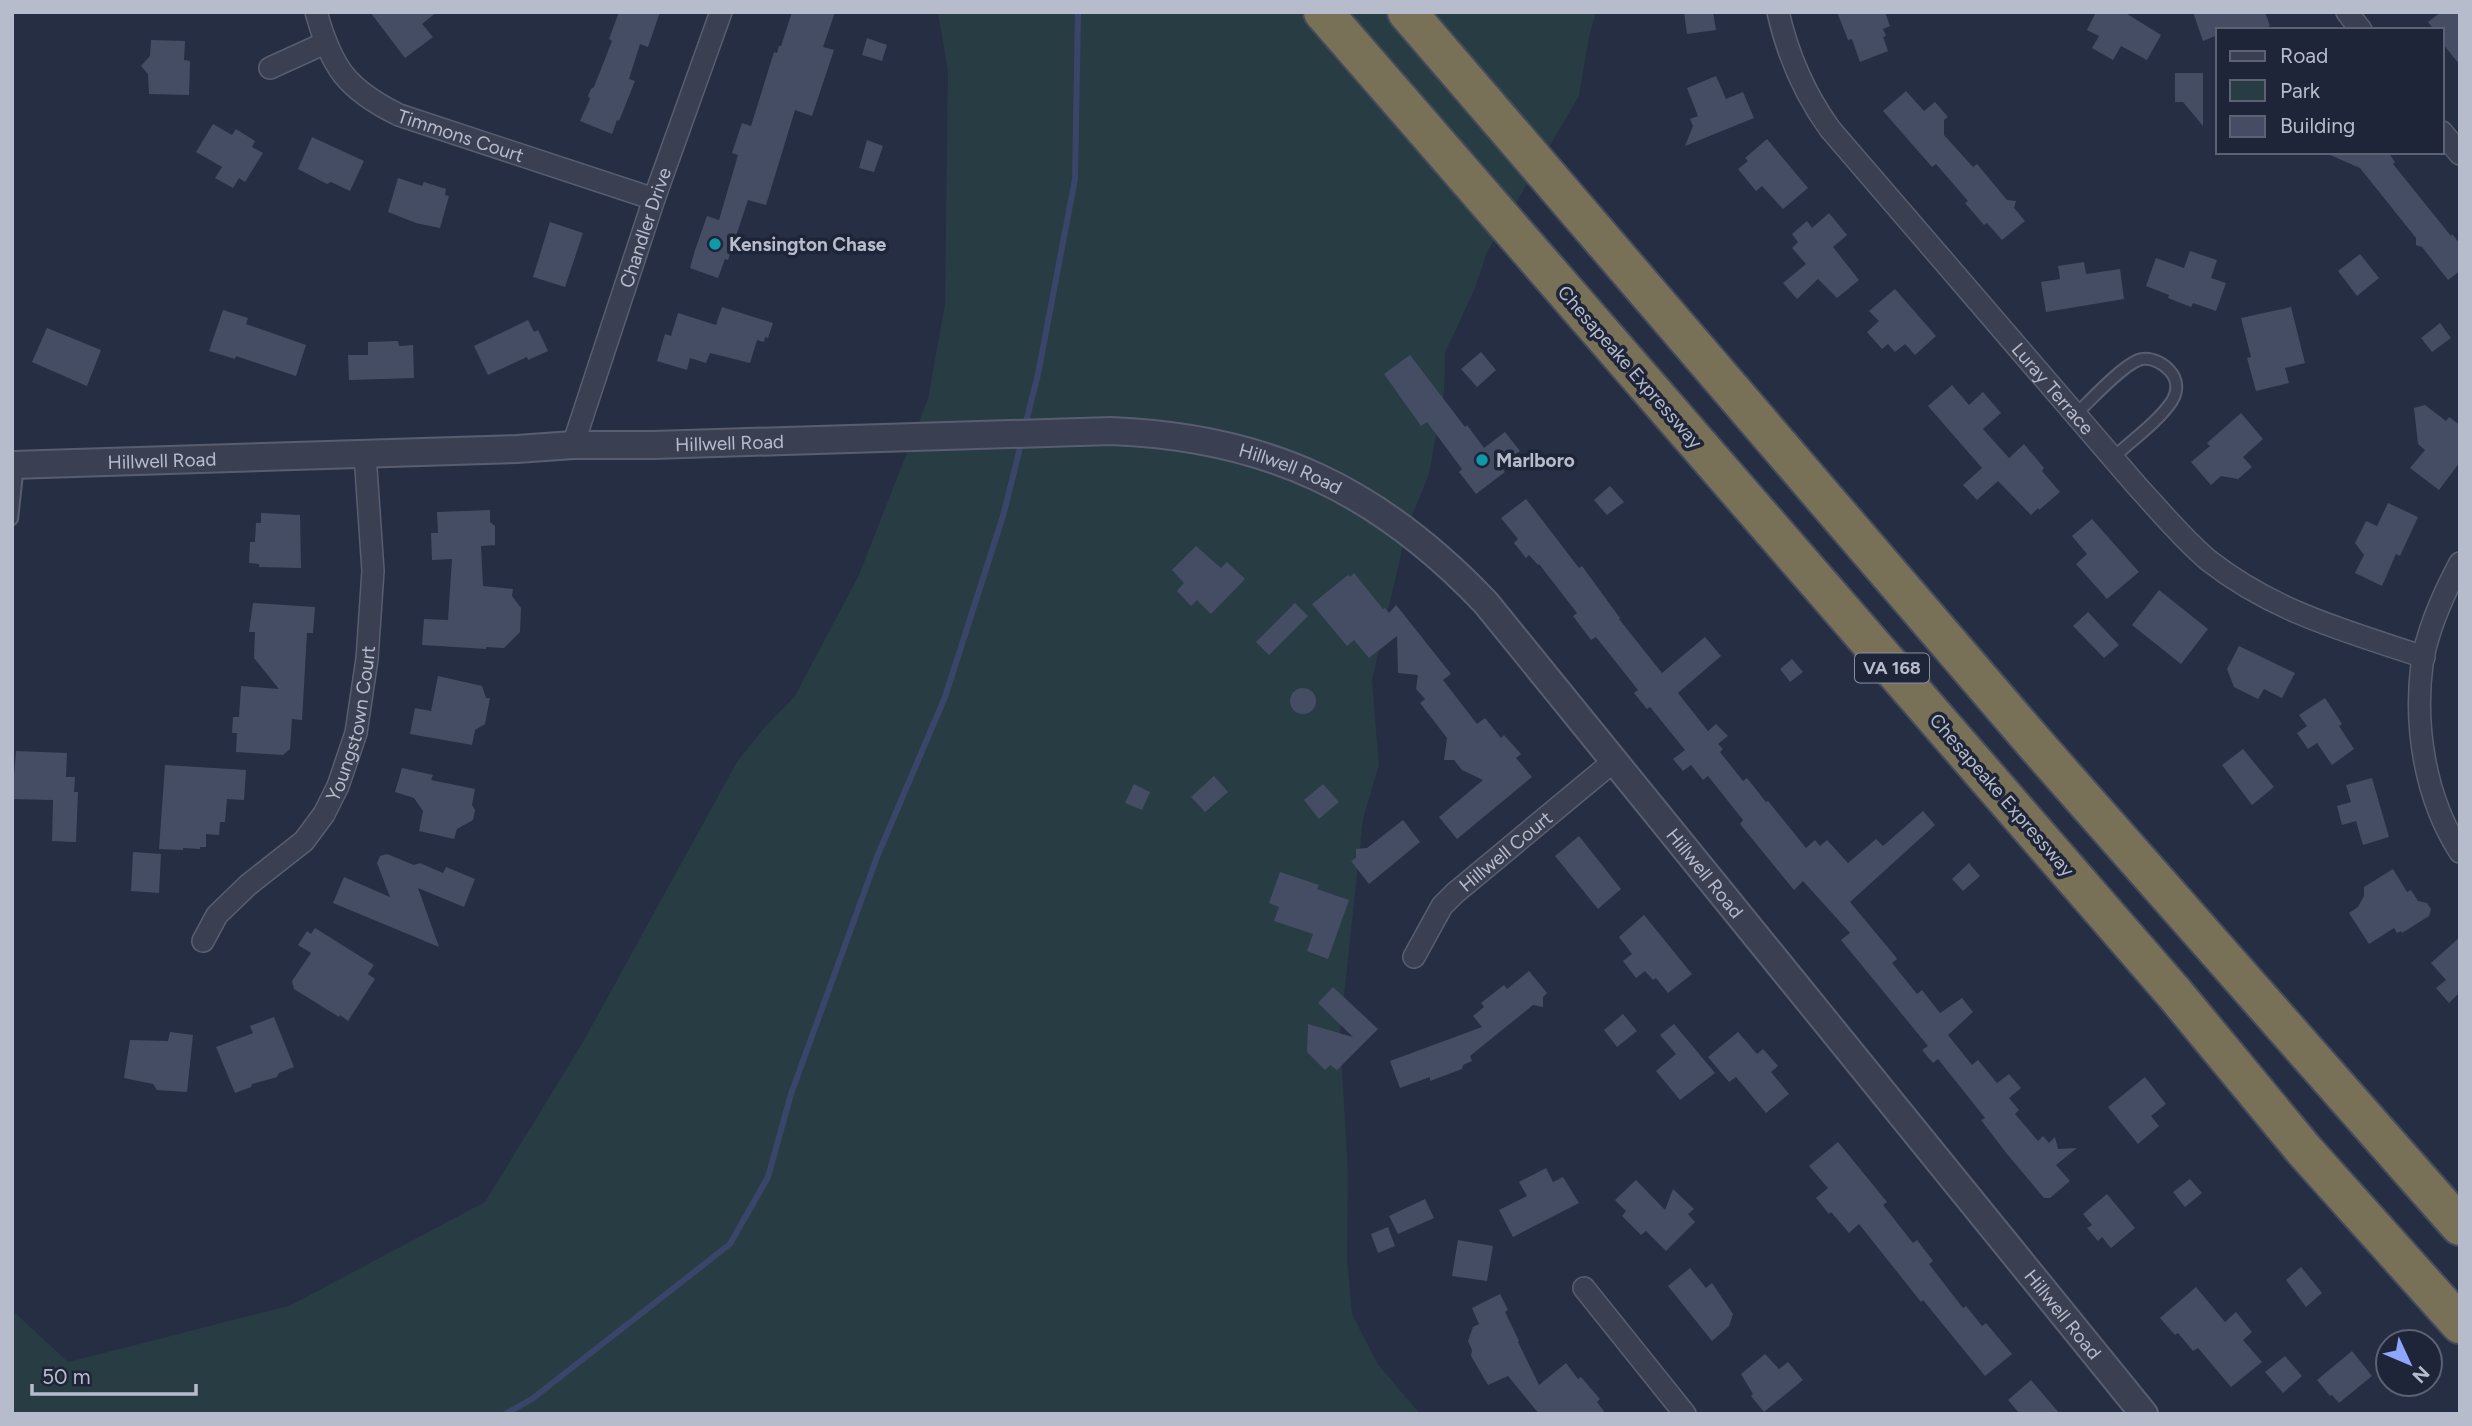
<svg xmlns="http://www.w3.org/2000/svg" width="2472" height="1426" font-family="Figtree,sans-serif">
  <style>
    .green { fill: #283c44 }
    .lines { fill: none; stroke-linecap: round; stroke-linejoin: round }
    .stream { stroke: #39466a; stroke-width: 6 }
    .building { fill: #454d65 }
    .service-casing { stroke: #585e70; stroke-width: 14 }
    .minor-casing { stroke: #585e70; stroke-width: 24 }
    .tertiary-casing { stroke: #585e70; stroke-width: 30 }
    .motorway-casing { stroke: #454b5d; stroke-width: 42 }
    .service { stroke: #3a4052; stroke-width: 10 }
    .minor { stroke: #3a4052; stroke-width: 21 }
    .tertiary { stroke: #3a4052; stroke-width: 26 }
    .motorway { stroke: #797157; stroke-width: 38 }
    .culture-dot { fill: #0f9aa8; stroke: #1f2538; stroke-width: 2.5 }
    .labels { text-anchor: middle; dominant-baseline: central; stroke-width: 7; stroke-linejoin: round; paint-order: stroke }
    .shield { fill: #1f2538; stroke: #898fa0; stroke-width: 2 }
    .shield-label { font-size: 18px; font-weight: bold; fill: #b7bccc }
    .street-label { font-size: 19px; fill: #b7bccc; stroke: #1f2538 }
    .poi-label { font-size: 19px; font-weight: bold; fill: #b7bccc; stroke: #1f2538; text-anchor: start }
  </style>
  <rect width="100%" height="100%" fill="#262e43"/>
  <path class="green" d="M938,12h658l-7,25 -10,59 -92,156 -12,36 -30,65 -1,39 -15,82 -22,54 -35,152 7,85 -16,54 -23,214 8,141 -1,85 5,55 25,49 43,51h-1408v-104l56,52 221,-56 196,-104 98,-160 154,-280 27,-34 31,-32 64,-121 69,-176 17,-95 3,-233z"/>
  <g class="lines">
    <path class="stream" d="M1025,426l13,-52 37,-195 3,-167
      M505,1414l27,-15 198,-155 38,-67 23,-83 86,-237 68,-160 58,-181 19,-76"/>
  </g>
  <path class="building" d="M370,12h67l-15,12 11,13 -28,21z
    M619,12h41l-12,35 -8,-3 -11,35 6,2 -16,40 -2,-1 -5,14 -32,-13 10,-22 -2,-3 3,-7 3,-2 18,-46 -3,-2z
    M792,12h43l-12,35 11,3 -22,66 -17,-6 -29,95 -18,-5 -20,60 -3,-1 -7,19 -28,-10 5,-18 12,-34 12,4 19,-65 -6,-2 10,-30 9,3 23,-74 3,1 2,-7h2z
    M1684,12h29l3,18 -29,4z
    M1837,12h48l5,14 -7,3 3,7 -3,1 5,14 -28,11 -8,-23 -4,1z
    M2096,12h28l37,23 -14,25 -26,-14 -8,14 -21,-12 7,-12 -12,-6z
    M2193,12h72l5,14 -10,4h-42v5l-15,6z
    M2441,12h19v53l-18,-22v-13h-8l-6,-8z
    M867,38l20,7 -5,16 -20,-6z
    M151,40l34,1 -1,19 6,1 -1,34 -40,-1 -1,-20 -7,-8 9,-10z
    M2175,73h28v53l-20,-24h-8z
    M1716,76l10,23 17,-7 11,26 -69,28 8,-20 -3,-7 8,-3 -11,-28z
    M1906,91l18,20 11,-9 13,15 -4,3v15l29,32 4,-3 30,36 9,1 -2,7 11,13 -23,19 -15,-17 -3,2 -19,-22 3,-2 -32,-37 -4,3 -49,-56z
    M213,124l19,11 4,-6 19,12 -3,6 11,6 -18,29 -6,-4 -6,10 -18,-10 7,-11 -26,-15z
    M312,137l52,24 -14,30 -19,-9 -4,2 -29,-15z
    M1767,139l41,49 -25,21 -21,-23 -6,5 -18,-22 10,-8 -3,-3z
    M867,140l16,6 -9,26 -15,-4z
    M2323,152h65l7,10 -2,2 58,72 1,-2 8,10v27l-12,9 -26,-33 -6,-2v-7l-56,-70z
    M398,178l24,8 2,-4 22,7 -1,6 4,1 -9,32 -24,-5 -28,-11z
    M1829,213l18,22 -14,12 26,33 -22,18 -19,-19 -21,20 -14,-16 23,-19 -14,-16 6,-6 -6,-8 15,-13 5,7z
    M550,222l33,11 -18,54 -32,-10z
    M2190,251l27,9 -6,18 15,5 -10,28 -23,-8 -2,4 -23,-9 1,-3 -23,-9 10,-28 28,10z
    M2360,254l19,24 -22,18 -19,-25z
    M2084,262l2,12 34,-5 4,30 -78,13 -5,-30 19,-3 -2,-13z
    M1895,289l41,47 -21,19 -10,-11 -10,8 -7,-8 -6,5 -15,-17 12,-11 -10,-10z
    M722,307l51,16 -5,15 -3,-1 -1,5 -7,-2 -7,23 -40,-10 -4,10 -16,-5 -3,12 -30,-9 8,-27 6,2 7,-23 38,12z
    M2291,307l14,56 -20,5 4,15 -33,8 -9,-33 4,-1 -10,-39z
    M223,310l25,8 -2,6 60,21 -10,31 -60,-20 -1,3 -26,-8z
    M528,320l6,12 4,-2 10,21 -20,9 -1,-3 -39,18 -14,-29z
    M2440,323l11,15 -19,14 -11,-14z
    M47,328l54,22 -14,36 -55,-24z
    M398,341l1,5 14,-1 1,33 -65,2 -1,-25h20v-13z
    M1481,352l15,18 -19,17 -16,-18z
    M1410,355l55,72 2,-2 17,23 21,-16 15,19 -19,15 4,6 -29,22 -17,-22 3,-3 -35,-47 -6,4 -37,-52z
    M1952,385l17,20 14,-13 18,21 -18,16 26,29 15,-14 20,24 -2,3 18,21 -21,18 -1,-2 -7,7 -33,-34 -21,19 -14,-15 19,-17 -54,-62z
    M2425,405l21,16 3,-4 11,8v37l-21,28 -29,-22 15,-18 -7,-6 -4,-36z
    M2241,413l22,26 -20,18 9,10 -14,12 -17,-3 -10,9 -20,-23 19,-16 -3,-3z
    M1610,486l14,16 -17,13 -13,-15z
    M1526,499l53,69 3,-2 38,52 -1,1 43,54 43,-36 16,19 -43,37 30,38 8,-7 12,12 -10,8 5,5 -3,3 23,29 4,-3 19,24 2,-1 38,47 9,-8 5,6 7,-6 21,23 28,-24 7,7 40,-35 12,14 -85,77 45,54 2,3 -5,4 25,31 5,-4 18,23 22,-15 11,14 -25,23 24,30 6,-5 19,23 12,-9 12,14 -12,10 10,12 -4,4 23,27 5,-5 6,7 6,-6 3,12 19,-1 -21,17 14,16 -20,17h-6l-37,-44 -26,-34 4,-2 -47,-59 -5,4 -11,-13 6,-4 -87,-106 9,-7 -47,-52 -9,9 -54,-66 3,-4 -35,-44 -5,4 -12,-15 -8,6 -10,-12 12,-9 -35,-43 -3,2 -13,-16 4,-3 -42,-53 -5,3 -18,-24 4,-3 -38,-49 -1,1 -9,-10 -3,3 -12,-15 4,-4 -17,-21z
    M2388,503l30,14 -18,39 -4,-2 -14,32 -27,-13 9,-18 -9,-12 11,-22 11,5z
    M490,510v12l5,4v19l-14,1 2,40 30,3 -1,7 9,12 -1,24 -16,16 -18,-1v2l-64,-4 2,-26 24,1 4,-61 -20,1 -1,-27h7l-1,-21z
    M261,513l39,2 1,53 -42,-1v-3l-10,-1 1,-21h5l1,-19h5z
    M2092,519l47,53 -32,27 -31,-35 11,-10 -15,-18z
    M1196,546l25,22 6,-6 18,17 -34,35 -14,-14 -6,6 -14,-15 7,-8 -12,-13z
    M1354,573l29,36 2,-1 4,5 7,-8 1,1 54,68 -8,6 34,44 8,-6 16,20 3,-3 17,19 -5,4 16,19 -75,62 -18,-22 44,-37 -21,-10 -8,-10h-10l3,-22 -27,-35 5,-4 -9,-10 2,-14 -20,-2 -1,-37 -28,22 -15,-18 -7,6 -35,-42 36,-29 2,2z
    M2159,590l49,39 -27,35 -49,-39z
    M253,603l62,4 -2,26h-6l-5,87 -10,-1 -2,30 -7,6 -47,-3 1,-19h-5l1,-16h6l2,-31 38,3 -25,-31 1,-26h-6z
    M1295,603l13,13 -39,39 -13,-13z
    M2088,612l31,33 -15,13 -31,-32z
    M2239,646l56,27 -13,25 -18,-9 -6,10 -24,-12 -7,-18z
    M1792,659l11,13 -13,10 -10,-13z
    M438,676l44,10 4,12h4l-5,26 -10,6 -3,15 -62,-11 5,-26 16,3z
    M1290 701a13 13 0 1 1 26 0a13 13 0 1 1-26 0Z
    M2325,698l17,26 -3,2 15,23 -22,16 -15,-22 -9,6 -11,-16 10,-7 -8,-11z
    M2243,749l31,38 -22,18 -30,-40z
    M16,751l51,2 -1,24h9l-1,15h4l-2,50 -24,-1 1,-41 -41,-1z
    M165,765l81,5 -2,30 -17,-1 -2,23h-5l-1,13 -13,-1v13h-6v2l-17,-1v2l-24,-1z
    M402,768l31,7 -2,5 44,9 -3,16 3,5 -2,10 -16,9 -3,10 -35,-8 4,-20 -9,-13 -19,-6z
    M1214,776l14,16 -23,20 -14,-15z
    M2372,778l17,59 -26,8 -7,-24 -14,4 -5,-19 14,-4 -5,-17z
    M1134,784l16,8 -8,18 -17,-7z
    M1323,784l16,18 -20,17 -15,-19z
    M1403,820l17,22 -51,42 -18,-23 5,-3v-9l11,-1z
    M1579,836l42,53 -23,20 -43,-53z
    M133,852l28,2 -2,39 -28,-2z
    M387,854l27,11 6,-2 23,10 3,-6 29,12 -11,28 -46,-19 21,59 -106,-44 11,-26 46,20 -13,-34 3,-7z
    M1969,863l11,13 -17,15 -11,-12z
    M2393,869l14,23 4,-2 7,11 9,2 4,6 -2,7 -27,17 -1,-2 -4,2 -3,-5 -25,16 -20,-31 9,-6 6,-11v-9z
    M1280,872l39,13 -2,4 32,11 -21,59 -21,-8 6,-17 -39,-13 5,-14 -10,-4z
    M1644,915l48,59 -24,19 -12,-15 -3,2 -8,-9 -9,7 -13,-17 9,-7 -13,-17z
    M315,928l59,37 -6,9 7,5 -27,42 -8,-6 -1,2 -45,-28 -2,-8 19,-28 -13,-8 9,-14 4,3z
    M2460,937v59l-2,-2 -9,9 -13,-15 10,-8 -15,-17z
    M1529,971l18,22 -4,4v10l-10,-2 -63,51 2,5 -9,4 -1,4 -32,12v-4l-30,11 -10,-27 92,-34 -9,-11 11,-9 -3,-4 23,-18 3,4z
    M1333,987l45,42 -41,41 -7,-5 -5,5 -18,-18 1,-28 45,13 -35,-34z
    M1623,1014l14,17 -20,16 -13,-17z
    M274,1017l20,50 -15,6 -2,4 -25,7 -1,3 -16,6 -19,-46 37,-14 -3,-7z
    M1674,1024l41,49 -35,27 -24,-29 20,-17 -16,-19z
    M170,1032l23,3 -6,57 -30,-2 -4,-6 -29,-6 6,-38 38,1z
    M1738,1032l19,22 6,-5 15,17 -7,6 18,22 -23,19 -30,-36 -7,5 -21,-25z
    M2145,1077l21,27 -15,12 8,10 -21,18 -30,-37z
    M1838,1142l49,60 -4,3 30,38 4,-3 16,21 -4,3 34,44 3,-2 16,20 4,-3 26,31 -27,22 -62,-76 -2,2 -62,-78 -10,9 -18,-21 -2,2 -13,-16 12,-10 -19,-22z
    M1546,1168l7,14 10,-5 16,26 -66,34 -14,-27 28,-14 -8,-14z
    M2190,1179l12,14 -17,14 -12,-15z
    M1636,1180l29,30 8,-21 21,20 -6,5 7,8 -29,29 -20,-20 -5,4 -19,-19 4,-5 -11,-11z
    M2107,1194l28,34 -24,20 -9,-11 -4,4 -11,-13 5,-3 -9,-11z
    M1425,1199l9,19 -36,16 -9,-18z
    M1388,1227l7,19 -17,7 -7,-19z
    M1458,1240l35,6 -6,35 -35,-5z
    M2301,1267l21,26 -16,14 -20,-27z
    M1690,1268l16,20 6,-5 21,31 -4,12 -17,15 -44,-55z
    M2196,1287l29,35 11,-10 16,20 -9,8 19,22 -31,25 -33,-39 -5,3 -15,-18 -3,2 -15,-17z
    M1500,1294l8,16 -3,2 14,29 -1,1 21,43 27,-22 12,16 3,-2 19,22 -3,3 9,12h-67l-31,-38 -20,9 -17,-29 1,-6 -4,-9 5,-14 6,-3 -7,-16z
    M2352,1351l20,25 -33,27 -7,-8 -2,1 -13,-16z
    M1765,1354l14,15 9,-7 15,18 -39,32 -13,-16 2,-2 -12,-20z
    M2285,1356l17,20 -19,17 -18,-21z
    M2031,1380l29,34h-40l-12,-14z"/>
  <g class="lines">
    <g class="service-casing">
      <path id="service" d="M2076,414c14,-13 49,-52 66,-55 10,-2 22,5 28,12 8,9 8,20 2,30 -14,21 -40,39 -58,56
        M12,519l6,-54"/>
    </g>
    <g class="minor-casing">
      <g id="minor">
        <path id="s1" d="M316,12c16,56 30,77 83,103l255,84"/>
        <path id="s2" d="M1778,12c10,44 26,81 52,117l307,357c23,25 45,52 71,74 66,52 138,71 216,97"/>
        <path d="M2347,12l14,18"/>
        <path d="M270,68l55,-25"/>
        <path d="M2442,132l18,22"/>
        <path id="s3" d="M573,445l81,-246 67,-187"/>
        <path d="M2460,563c-16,30 -33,67 -38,101 -8,63 3,134 38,188"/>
        <path id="s4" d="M203,941l14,-26 31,-30 56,-44 20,-27 14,-28 18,-53 11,-74 6,-88 -8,-117"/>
        <path id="s5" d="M1414,957l28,-51 13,-13 159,-132"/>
        <path d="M1584,1288l101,126"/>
      </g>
    </g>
    <g class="tertiary-casing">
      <g id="tertiary">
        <path id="s6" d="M12,465l505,-16 56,-4h80l458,-14c156,6 268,59 375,172l658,811"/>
      </g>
    </g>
    <g class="motorway-casing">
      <path id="motorway" d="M1323,12l852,982 129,156 156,174
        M1407,12l631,735 422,479"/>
    </g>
    <use href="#service" class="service"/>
    <use href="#minor" class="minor"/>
    <use href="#tertiary" class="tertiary"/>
    <use href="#motorway" class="motorway"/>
  </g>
  <g class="culture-dot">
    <circle cx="715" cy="244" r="7"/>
    <circle cx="1482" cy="460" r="7"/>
  </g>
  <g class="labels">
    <rect class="shield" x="1855" y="653.5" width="74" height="29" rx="5"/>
    <g class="shield-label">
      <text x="1892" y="668">VA 168</text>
    </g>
    <g class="street-label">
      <text stroke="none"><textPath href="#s1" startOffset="203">Timmons Court</textPath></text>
      <text stroke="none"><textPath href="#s3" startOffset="229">Chandler Drive</textPath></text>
      <text transform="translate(1630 367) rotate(49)">Chesapeake Expressway</text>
      <text stroke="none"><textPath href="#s2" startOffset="471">Luray Terrace</textPath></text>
      <text stroke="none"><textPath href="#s6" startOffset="718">Hillwell Road</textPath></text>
      <text stroke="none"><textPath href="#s6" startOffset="150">Hillwell Road</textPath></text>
      <text stroke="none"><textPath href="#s6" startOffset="1284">Hillwell Road</textPath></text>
      <text stroke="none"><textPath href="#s4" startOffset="273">Youngstown Court</textPath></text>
      <text transform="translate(2002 795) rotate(49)">Chesapeake Expressway</text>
      <text stroke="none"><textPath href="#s5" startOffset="142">Hillwell Court</textPath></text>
      <text stroke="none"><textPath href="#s6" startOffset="1872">Hillwell Road</textPath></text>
      <text stroke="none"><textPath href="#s6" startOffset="2440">Hillwell Road</textPath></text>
    </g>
    <g class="poi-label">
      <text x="729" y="244">Kensington Chase</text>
      <text x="1496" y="460">Marlboro</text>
    </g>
  </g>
  <rect width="2472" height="1426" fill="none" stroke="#b7bccc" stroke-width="28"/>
  <rect x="2216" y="28" width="228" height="126" fill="#1f2538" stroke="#5c6173" stroke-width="2"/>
  <rect x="2230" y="51" width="35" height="10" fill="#3a4052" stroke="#5c6173" stroke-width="2"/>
  <text x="2280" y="63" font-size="21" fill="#b7bccc">Road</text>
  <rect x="2230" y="80" width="35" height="21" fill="#283c44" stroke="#5c6173" stroke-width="2"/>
  <text x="2280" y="98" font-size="21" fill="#b7bccc">Park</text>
  <rect x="2230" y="116" width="35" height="21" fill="#454d65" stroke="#5c6173" stroke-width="2"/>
  <text x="2280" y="133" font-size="21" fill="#b7bccc">Building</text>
  <g transform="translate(2409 1363) rotate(134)"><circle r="33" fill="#1f2538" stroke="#5c6173" stroke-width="2"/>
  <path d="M0-5L12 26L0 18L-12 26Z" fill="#8ea6fb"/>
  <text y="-10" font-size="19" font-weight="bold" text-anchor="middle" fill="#b7bccc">N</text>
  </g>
  <path d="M32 1384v10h164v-10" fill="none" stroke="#b7bccc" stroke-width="3.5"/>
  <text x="42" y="1384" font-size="21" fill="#b7bccc" stroke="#1f2538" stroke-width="5" paint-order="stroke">50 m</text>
</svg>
